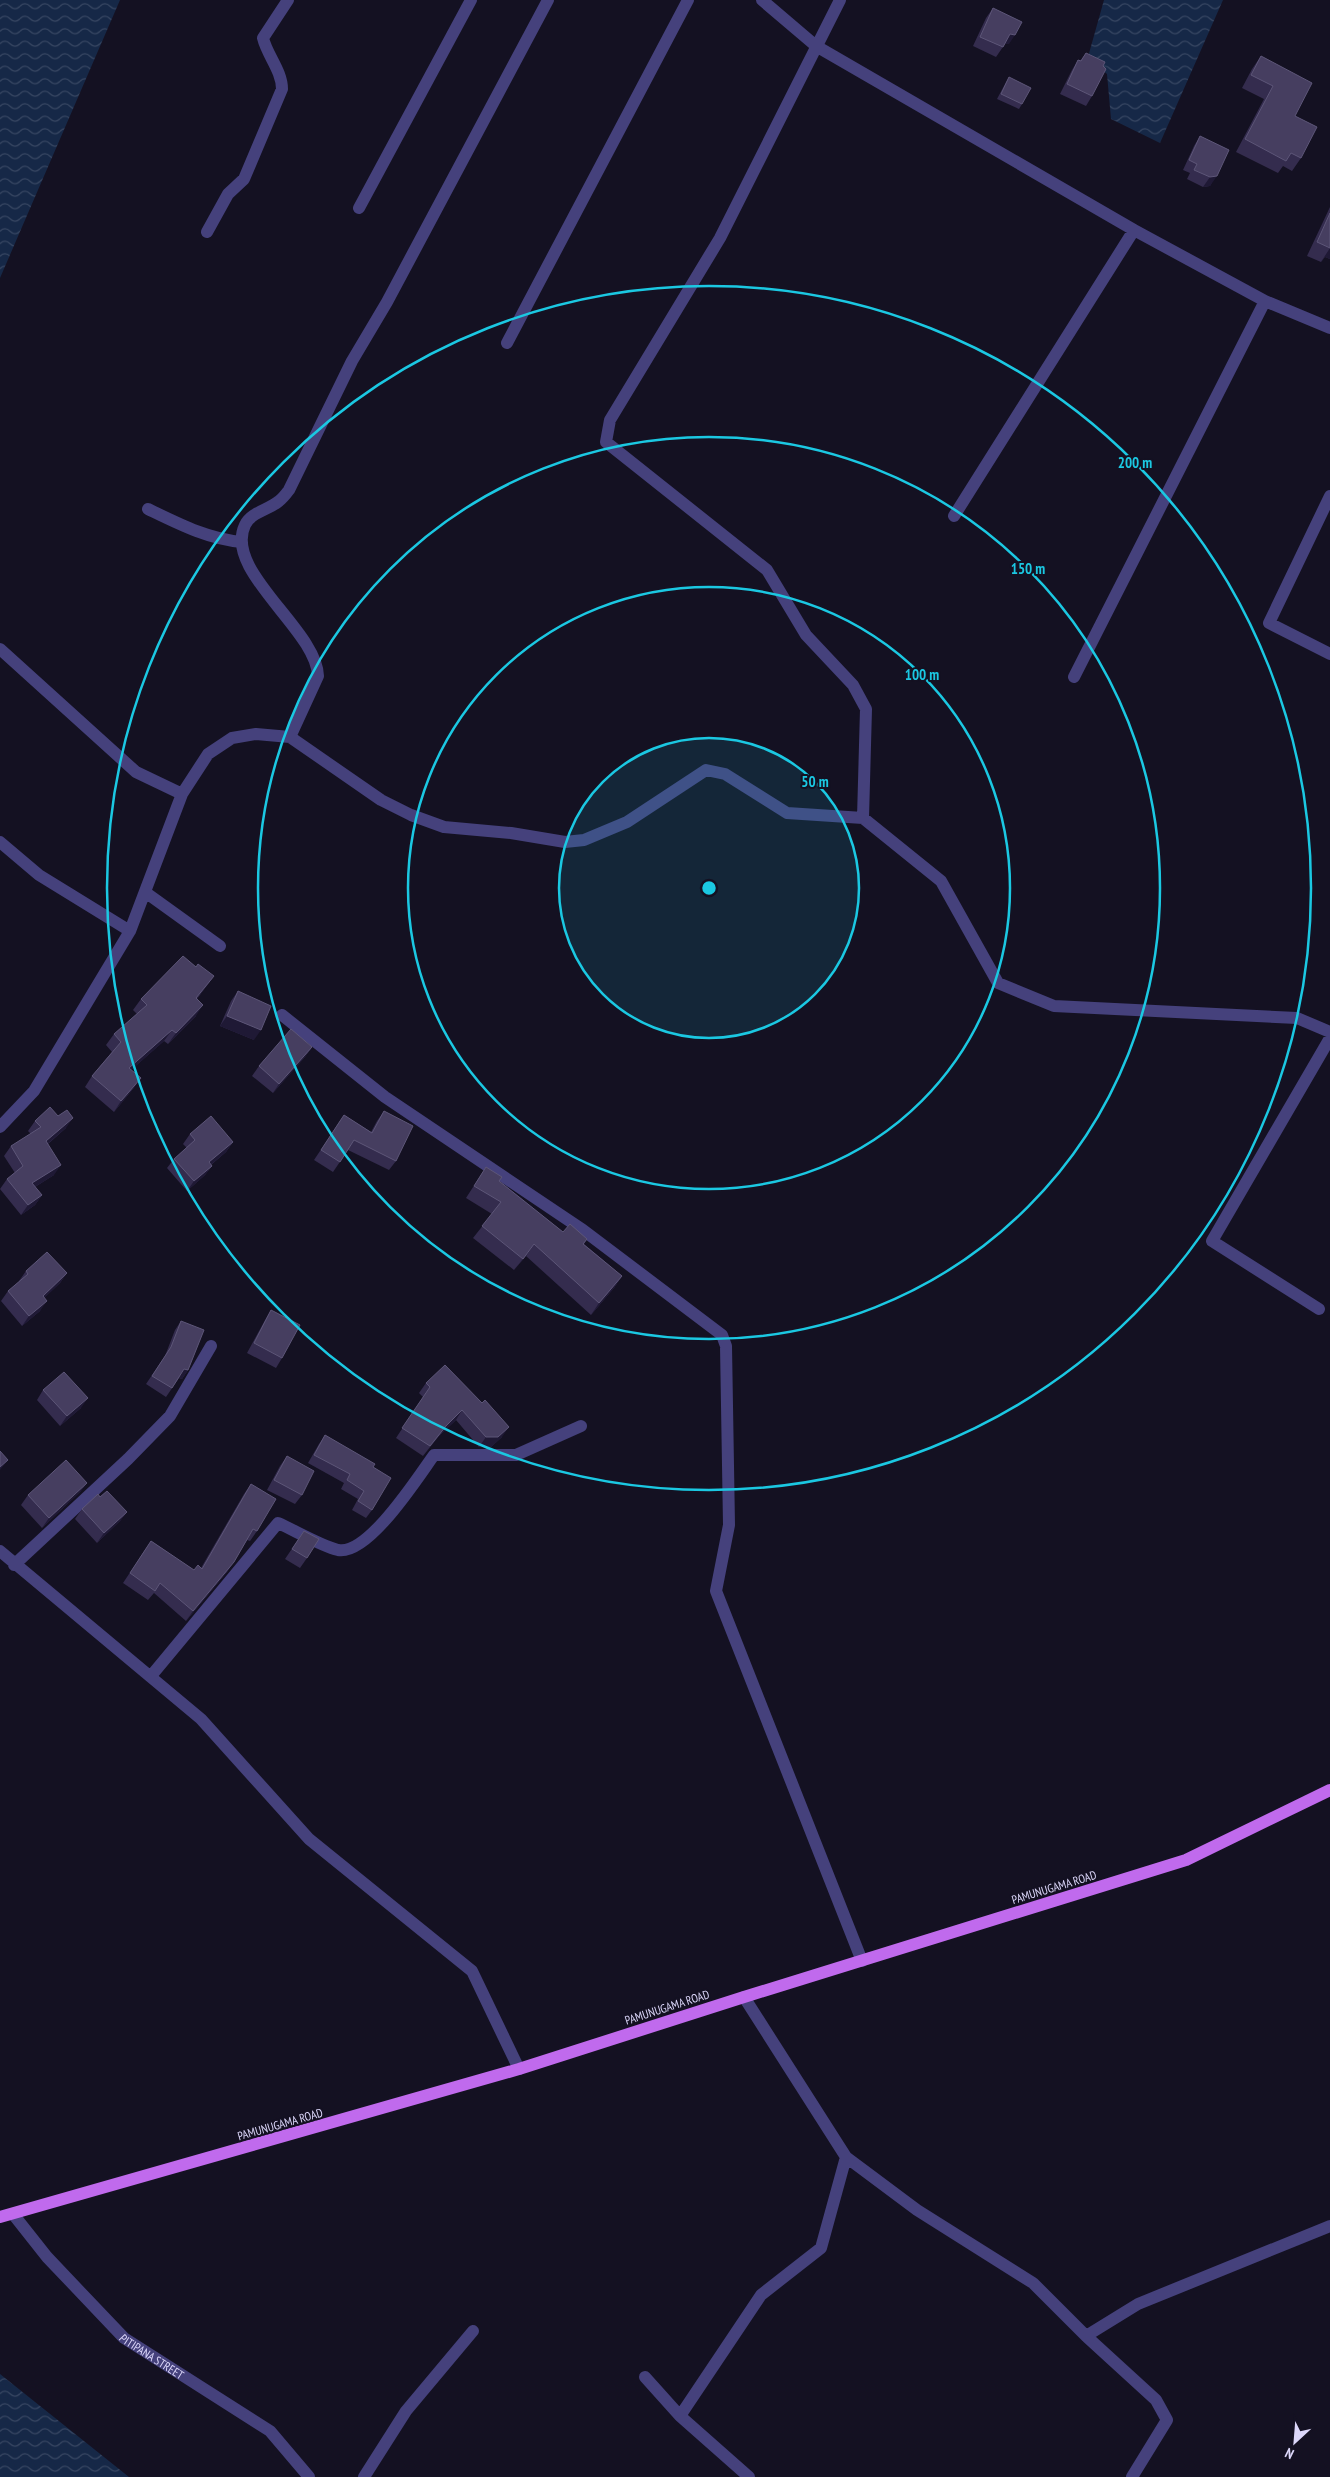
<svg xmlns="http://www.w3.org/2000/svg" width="1330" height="2477" font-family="'PT Sans Narrow',sans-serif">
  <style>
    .water { fill: url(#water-waves) }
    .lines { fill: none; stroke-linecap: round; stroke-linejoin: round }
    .minor { stroke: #45417c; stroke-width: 12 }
    .tertiary { stroke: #45417c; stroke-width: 12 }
    .primary { stroke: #c06aed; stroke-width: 12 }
    .wall { fill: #342c4e }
    .shaded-wall { fill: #1f1935 }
    .building { fill: #463e60; stroke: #5d5678 }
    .ring { fill: none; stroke: #1bc8e2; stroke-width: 2.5 }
    .labels { text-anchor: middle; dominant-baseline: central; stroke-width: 4; stroke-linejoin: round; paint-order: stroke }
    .street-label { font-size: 12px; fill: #dcd7fa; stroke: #141122 }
    .centre { fill: #1bc8e2; stroke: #141122; stroke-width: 2.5 }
    .ring-label { font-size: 15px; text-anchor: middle; font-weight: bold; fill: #1bc8e2; stroke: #141122; stroke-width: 4; stroke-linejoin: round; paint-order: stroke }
  </style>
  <defs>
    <pattern id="water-waves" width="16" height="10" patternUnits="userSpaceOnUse" patternTransform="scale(1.25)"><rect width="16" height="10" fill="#162847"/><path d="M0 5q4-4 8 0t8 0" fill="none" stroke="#374662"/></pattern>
  </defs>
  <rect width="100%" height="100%" fill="#141122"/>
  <path class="water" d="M0,0h120l-120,278z
    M1104,0h119l-63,143 -49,-24 -4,-45 -19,-17z
    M0,2374l129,103h-129z"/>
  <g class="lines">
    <path class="minor" d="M762,0l54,46 318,184 131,71 65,27
      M840,0l-120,238 -110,182 -4,22 161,128 39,65 47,50 13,24 -3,109
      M359,208l112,-208
      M207,232l21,-38 16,-15 38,-90c0,-18 -15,-34 -19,-51l25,-38
      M507,343l181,-343
      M1330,496l-61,127 61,31
      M148,509c31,15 60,30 94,33
      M954,516l180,-286
      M0,649l136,123 46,22
      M1074,677l191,-376
      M290,737l28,-61c-1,-46 -95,-105 -73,-151 6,-13 24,-15 34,-24 4,-3 7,-7 10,-11l63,-129 35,-59 161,-302
      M0,842l39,33 91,56
      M145,892l75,54
      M282,1015l103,82 198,133 139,105 4,11 3,179 -13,66 146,370
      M0,1127l34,-36 96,-160 52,-137 26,-40 24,-16 24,-4 34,3 91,63 30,15 33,12 67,6 54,9 19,-2 43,-18 79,-52 19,4 62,39 76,5 78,63 57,102 56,23 243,12 33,14
      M1319,1309l-107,-68 118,-203
      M0,1551l201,168 108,120 163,132 47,98
      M14,1565l114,-106 42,-43 41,-70
      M151,1676l127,-153c16,7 43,23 60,27 30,6 80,-73 96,-95h82l65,-29
      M744,1997l102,160 71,53 116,73 53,53 70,64 11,20 -35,57
      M1086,2336l52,-32 192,-78
      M645,2377l35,39
      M364,2477l42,-66 67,-80
      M749,2477l-69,-61 81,-121 60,-47 25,-91"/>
    <path class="tertiary" id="s1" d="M13,2214l34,43 77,81 146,93 39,46"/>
    <path class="primary" d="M0,2217l519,-148 225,-72 442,-137 144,-70"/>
  </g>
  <path class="wall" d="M993,8l16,36h-4l-9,13 -23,-11 13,-28z
    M1086,53l17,13 -11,30 -6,10 -26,-12 12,-24 6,-10 2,1z
    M1261,56l34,60 6,42 -9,13 -9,-5 -5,7 -42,-21 28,-53 -22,-11 10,-19z
    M1009,77l13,27 -3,5 -22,-10 9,-17z
    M1200,136l29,14 -19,36 -7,1 -16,-8 3,-6 -7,-3 11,-24z
    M1330,207v52l-5,-2 -4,5 -14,-6z
    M196,967l18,9 -17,23 -1,17 -28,28 -4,-3 -33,29 10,8 -8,11 -19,23 -29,-25 7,-11 20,-24 -6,-7 8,-11 23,-20 -4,-4 8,-11z
    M238,991l16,49 -34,-14 11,-25z
    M312,1047l-7,10 -32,36 -21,-17 7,-10z
    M384,1111l12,50 -7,9 -41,-20 -15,22 -19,-12 30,-45 27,17 6,-11z
    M35,1121l31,7 -18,16 6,31 -19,12 7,8 -7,10 -14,10 -21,-26 7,-10 8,-6 -11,-17 7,-10 20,-12 -3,-3z
    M190,1134l43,8 -7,10 -15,13 1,1 -7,9 -18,16 -20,-23 7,-9 13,-11 -4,-4z
    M486,1167l13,14 64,51 24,7 -3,5 38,32 -8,12 -23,27 -65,-59 -12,14 -41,-32 19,-24 -26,-16z
    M26,1271l41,2 -7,10 -16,15 -4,13 -18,15 -21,-25 7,-10 11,-9v-1z
    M271,1310l11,48 -6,10 -29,-15 18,-33z
    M181,1321l7,49 -6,9 -3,-1 -13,19 -20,-13 19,-28 10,-26z
    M426,1383l76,54 -11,10h-12l-23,-27 -17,16 -16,20 -27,-18 27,-41 -4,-4z
    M43,1390l38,18 -21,18 -23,-26z
    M325,1435l48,32 -1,43 -6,8 -14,-8 6,-11 -17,-10 3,-6 -36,-20 11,-19z
    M287,1456l15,39 -7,9 -28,-14 13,-24z
    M87,1483l-7,9 -38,36 -21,-23 7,-10z
    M251,1484l6,47 -7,10 -3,-1 -20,32 -41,49 -32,-28 -6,7 -25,-17 28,-42 43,29 7,-2 43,-74z
    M100,1497l27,15 -7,9 -23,22 -22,-24 7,-10z
    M304,1531l3,27 -7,10 -15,-9z"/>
  <path class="shaded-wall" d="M1010,34l5,1 -6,9h-6z
    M1217,176l-7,10 -7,1 7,-10z
    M1330,248v11l-5,-2 -4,5z
    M214,976l-8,11 -18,22 8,-11z
    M203,1005l-7,11 -28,28 8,-11z
    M227,1016l34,14 -7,10 -34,-14z
    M172,1030l-8,11 -43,38 8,-11z
    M312,1047l-7,10 -32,36 6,-9z
    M141,1078l-8,11 -19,23 7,-11z
    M73,1118l-7,10 -27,23 7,-10z
    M233,1142l-7,10 -24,20 7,-10z
    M61,1165l-7,10 -29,18 7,-10z
    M212,1166l-7,9 -18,16 7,-10z
    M42,1195l-7,10 -14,10 7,-10z
    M534,1244l-8,12 -12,14 9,-11z
    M67,1273l-7,10 -24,23 7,-10z
    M622,1276l-8,12 -23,27 8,-12z
    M47,1301l-7,10 -18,15 7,-10z
    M184,1369l4,1 -6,9 -4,-2z
    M88,1398l-7,10 -21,18 7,-10z
    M462,1410l-6,10 -17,16 -16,20 23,-30z
    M509,1427l-7,10 -11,10h-12l7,-10z
    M8,1460l-8,10v-3z
    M87,1483l-7,9 -38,36 7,-10z
    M127,1512l-7,9 -23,22 7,-10z
    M234,1562l-7,10 -41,49 7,-10z"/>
  <path class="building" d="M993,8l29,14 -7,13 -5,-1 -7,13 -23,-10z
    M1086,53l19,9 -2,4 3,3 -14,27 -25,-12 11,-24 3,1z
    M1261,56l51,27 -17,33 22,11 -16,31 -10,-5 -5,8 -41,-22 28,-53 -22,-11z
    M1009,77l22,11 -9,16 -21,-10z
    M1200,136l29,14 -12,26 -7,1 -16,-7 3,-6 -8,-4z
    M1330,213v35l-13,-6z
    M183,956l13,11 2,-3 16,12 -18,22 7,7 -27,28 -4,-3 -43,38 12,10 -20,23 -29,-25 29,-34 -7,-8 33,-29 -6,-6z
    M238,991l33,15 -10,24 -34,-14z
    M291,1029l21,18 -33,37 -20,-18z
    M50,1107l8,9 9,-6 6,8 -27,23 15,24 -29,18 10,12 -14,10 -21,-26 16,-13 -12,-20 30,-19 -6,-6z
    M384,1111l29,15 -17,35 -42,-21 -14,22 -19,-12 23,-35 28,18z
    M211,1116l22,26 -24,20 3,4 -18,15 -20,-22 21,-19 -5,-6z
    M486,1167l16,10 -3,4 64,51 7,-8 17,15 -4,5 39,32 -23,27 -65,-59 -11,15 -41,-33 19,-24 -27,-16z
    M47,1252l20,21 -24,23 4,5 -18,15 -21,-25 20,-17 -2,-3z
    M271,1310l29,15 -18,33 -28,-15z
    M181,1321l23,9 -16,40 -4,-1 -12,19 -20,-12 19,-29z
    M445,1365l37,38 3,-3 24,27 -11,10h-12l-24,-27 -16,16 -16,20 -28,-18 28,-41 -4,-4z
    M64,1372l24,26 -21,18 -24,-26z
    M325,1435l50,29 -2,3 18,11 -19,32 -14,-9 6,-10 -17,-11 3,-6 -36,-19z
    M0,1451l8,9 -8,7z
    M287,1456l27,15 -12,24 -28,-15z
    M66,1460l21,23 -38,35 -21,-23z
    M251,1484l25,15 -19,32 -4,-2 -19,33 -41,49 -33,-28 -5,8 -25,-18 21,-32 43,29 4,-5 4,4z
    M107,1491l20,21 -23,21 -22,-24 16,-15 2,3z
    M304,1531l15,8 -12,19 -15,-9z"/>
  <circle cx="709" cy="888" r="150" fill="#1bc8e2" fill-opacity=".12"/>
  <g class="ring">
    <circle cx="709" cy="888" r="150"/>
    <circle cx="709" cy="888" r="301"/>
    <circle cx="709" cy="888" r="451"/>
    <circle cx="709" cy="888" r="602"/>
  </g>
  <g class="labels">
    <g class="street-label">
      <text transform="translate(1054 1887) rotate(-17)">PAMUNUGAMA ROAD</text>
      <text transform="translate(667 2007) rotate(-18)">PAMUNUGAMA ROAD</text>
      <text transform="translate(280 2124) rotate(-16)">PAMUNUGAMA ROAD</text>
      <text stroke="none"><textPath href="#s1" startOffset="200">PITIPANA STREET</textPath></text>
    </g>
  </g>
  <circle cx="709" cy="888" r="8" class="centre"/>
  <g class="ring-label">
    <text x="1135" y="468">200 m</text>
    <text x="1028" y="574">150 m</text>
    <text x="922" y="680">100 m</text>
    <text x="815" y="787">50 m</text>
  </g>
  <g transform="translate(1295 2442) rotate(206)" stroke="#141122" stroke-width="4" paint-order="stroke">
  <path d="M0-4L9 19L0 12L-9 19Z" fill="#dcd7fa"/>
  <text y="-8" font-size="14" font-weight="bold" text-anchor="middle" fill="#dcd7fa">N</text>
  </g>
</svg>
